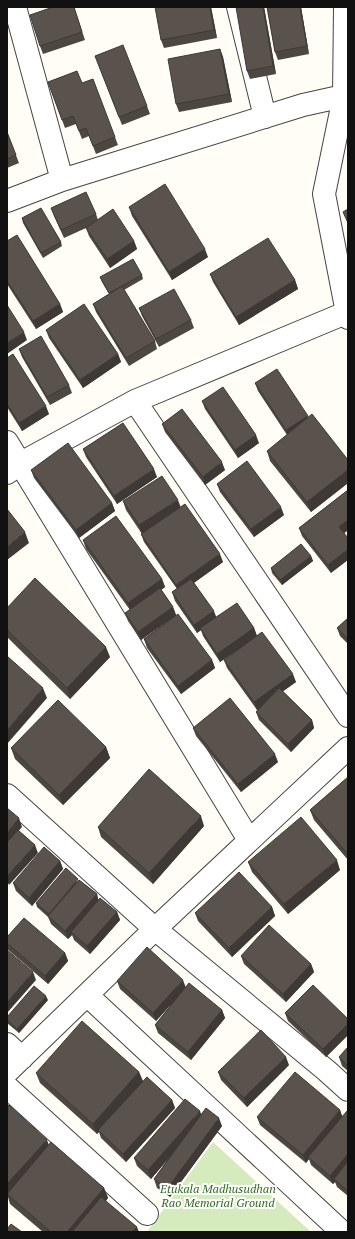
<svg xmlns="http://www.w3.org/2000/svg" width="355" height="1239" font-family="'PT Serif',serif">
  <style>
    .green { fill: #d5ebbd }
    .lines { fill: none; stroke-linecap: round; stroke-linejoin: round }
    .street-casing { stroke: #444; stroke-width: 24 }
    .street { stroke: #fff; stroke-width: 22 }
    .wall { fill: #4d4742 }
    .shaded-wall { fill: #3f3936 }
    .building { fill: #5a524d; stroke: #3f3936 }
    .labels { text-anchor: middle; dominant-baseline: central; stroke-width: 4; stroke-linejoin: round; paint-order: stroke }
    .park-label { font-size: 12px; font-style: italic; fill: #2f6b1f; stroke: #fff }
  </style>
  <rect width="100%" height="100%" fill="#fffdf5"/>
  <path class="green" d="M213,1142l98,90h-164z"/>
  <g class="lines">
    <g class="street-casing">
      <path id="street" d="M15,7l47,173
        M238,7l27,110
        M345,7l-1,90 -20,97 24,124
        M7,201l55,-21 241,-75 45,-10
        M135,401l213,315
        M7,442l242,398
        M7,473l14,-10 114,-62 213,-89
        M7,795l148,134 172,142 21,19
        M87,995l255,237
        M7,1044l15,14
        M7,1072l148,-143 193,-181
        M7,1087l140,127"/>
    </g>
    <use href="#street" class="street"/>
  </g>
  <path class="wall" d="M74,7l11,33 -42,14 -3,-8z
    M211,7l6,31 -53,10 -3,-8z
    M264,7l12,67 -26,5 -3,-8z
    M267,7h34l8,47 -31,6 -3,-8z
    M220,49l3,8 9,45 -53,10 -3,-8z
    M98,64l49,42 3,8 -28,11z
    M48,82l34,1 33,54 3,8 -22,9 -7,-18 -7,3 -6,-15 -11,4z
    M7,132l12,31 -12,5z
    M129,207l79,50 -36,23 -40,-64z
    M51,208l45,6 2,6 36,21 3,8 -27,19 -21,-32 -3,-8 -22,10 -10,-22z
    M22,218l39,24 1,4 -19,12 -20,-35z
    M7,241l53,63 3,8 -27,17 -29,-45z
    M210,274l85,6 3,9 -59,36 -26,-43z
    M142,275l1,4 -19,11 31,51 2,8 -28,17 -33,-54 -3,-8 16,-10 -7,-12 -2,-5z
    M139,308l52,12 3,8 -35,19 -17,-31z
    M46,330l72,24 3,8 -38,26 -34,-50z
    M19,349l50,36 3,8 -22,12 -28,-48z
    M7,358l42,56 -27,17 -15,-24z
    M255,383l53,34 40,43v23l-37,29 -41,-51 -3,-10 20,-16 -29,-44z
    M202,401l57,42 -21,15 -33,-49z
    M162,424l63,46 -20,15 -40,-53z
    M83,449l74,28 -40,27 -31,-47z
    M31,470l81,33 3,8 -36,27 -45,-60z
    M217,484l67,31 -30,22 -34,-45z
    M348,490v40l-4,3 -13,40 -29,-37 -3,-8z
    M123,501l57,6 43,55 -29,21 22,34 38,11 3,8 39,46 -13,9 29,29 2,8 -23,24 -32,-32 -3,-8 2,-3 -1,1 -30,-42 -3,-8 21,-15 -25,17 -17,-26 -2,-6 -4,3 -22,-32 -3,-9 5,-3 -33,-47 -3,-8h1l-16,-24z
    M83,540l79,39 3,8 -4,3 12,17 3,8 36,45 3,8 -34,26 -34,-46 -3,-9 25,-19 -28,20 -13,-19 -3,-8 5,-3 -44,-61z
    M311,556l2,5 -31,24 -10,-12 -1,-5z
    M7,608l103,49 -40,42 -63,-62z
    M348,618v26l-8,-8 -3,-8z
    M193,728l85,34 -37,30 -45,-56z
    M106,747l4,11 -47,47 -48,-46 -4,-11z
    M348,777v83l-34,-40 -4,-10z
    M204,826l-51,58 -52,-47 -3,-10z
    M60,861l3,8 -31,37 -16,-15 -3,-8z
    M248,862l92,8 -52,44 -36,-42z
    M79,880l18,14 1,6 19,12 3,8 -30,34 -16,-14 -2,-5 -4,4 -17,-15 -3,-7 -11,-10 -1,-4z
    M272,907l3,9 -43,41 -34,-36 -3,-8z
    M7,937l58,16 3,8 -20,23 -41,-35z
    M241,956l70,8 3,8 -28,30 -42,-38z
    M117,981l69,6 36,23 3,8 -34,42 -33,-27 -3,-8 19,-24 -18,20 -36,-32z
    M48,1000l-29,33 -12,-10v-6z
    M285,1013l63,6v16l-22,22 -38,-36z
    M348,1047v24l-6,-5 -3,-9z
    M289,1065l-42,42 -26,-27 -3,-8z
    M139,1072l4,9 29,19 3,8 -49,54 -25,-24 -2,-6 -2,2 -57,-51 -4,-10z
    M7,1107l42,38 55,43 4,10 -2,3 33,31h-96l-33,-28 -2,-7 -1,1z
    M340,1110l2,6 6,-3v83l-11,-9 -2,-5 -2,2 -22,-19 -2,-6 -3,4 -46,-38 -3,-8z
    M201,1114l21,12 -52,71 -13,-9 -3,-9 17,-24 -20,24 -14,-13 -3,-8z"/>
  <path class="shaded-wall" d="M210,7h1l6,31 -3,-8z
    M263,7h1l12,67 -3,-8z
    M300,7h1l8,47 -2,-8z
    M220,49l3,8 9,45 -3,-8z
    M134,241l3,8 -27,19 -3,-9z
    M205,249l3,8 -36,23 -3,-8z
    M295,280l3,9 -59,36 -3,-8z
    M60,304l3,8 -27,17 -3,-8z
    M24,332l3,8 -20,14v-11z
    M118,354l3,8 -38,26 -3,-8z
    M46,406l3,8 -27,17 -3,-8z
    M308,416l3,8 -22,14 -3,-8z
    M256,435l3,8 -21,15 -3,-8z
    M222,462l3,8 -20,15 -2,-8z
    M154,469l3,8 -40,27 -3,-8z
    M348,470v13l-37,29 -4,-10z
    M178,500l3,8 -39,26 -3,-9z
    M112,503l3,8 -36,27 -3,-8z
    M281,507l3,8 -30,22 -3,-8z
    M348,520v10l-6,5 -3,-8z
    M25,532l4,11 -22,17v-13z
    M348,549v11l-17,13 -3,-8z
    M220,554l3,8 -44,31 -3,-8z
    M311,556l2,5 -31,24 -2,-5z
    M162,579l3,8 -34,25 -3,-9z
    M173,607l3,8 -35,25 -3,-8z
    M214,611l3,8 -17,9 1,2 -4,3 -3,-8z
    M254,628l3,8 -37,26 -3,-8z
    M106,647l4,10 -40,42 -3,-11z
    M212,660l3,8 -34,26 -3,-8z
    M293,674l3,8 -39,28 -3,-8z
    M43,688l4,10 -40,46v-14z
    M312,720l2,8 -23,24 -3,-8z
    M106,747l4,11 -47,47 -4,-10z
    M275,754l3,8 -37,30 -3,-8z
    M201,816l3,10 -51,58 -4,-11z
    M19,818l3,9 -15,17v-11z
    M35,845l3,8 -29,32 -2,-4v-5z
    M348,851v6l-2,-5z
    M337,860l3,10 -52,44 -4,-10z
    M60,861l3,8 -31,37 -3,-8z
    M97,894l2,9 -28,29 1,3 -4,4 -3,-8z
    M272,907l3,9 -43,41 -3,-9z
    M117,912l3,8 -30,34 -3,-8z
    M65,953l3,8 -20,23 -3,-8z
    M311,964l3,8 -28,30 -3,-8z
    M33,972l3,8 -29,33v-11z
    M183,980l3,8 -30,33 -3,-8z
    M46,996l2,4 -29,33 -2,-4z
    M222,1010l3,8 -34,42 -3,-8z
    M348,1024v11l-22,22 -3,-8z
    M286,1057l3,8 -42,42 -3,-9z
    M139,1072l4,10 -45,48 1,2 -2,2 -4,-10z
    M172,1100l3,8 -49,54 -3,-8z
    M340,1110l3,9 -35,38 1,2 -3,4 -3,-8z
    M200,1111l3,8 -52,60 -3,-9z
    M219,1118l3,8 -52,71 -3,-8z
    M47,1140l4,11 -44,43v-10z
    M348,1154v12l-14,13 1,3 -2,2 -3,-8z
    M104,1188l4,10 -29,34h-12z
    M137,1227l2,5h-7z"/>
  <path class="building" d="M53,7h21l8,25 -42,14 -10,-31z
    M155,7h55l4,23 -53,10z
    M236,7h27l10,59 -26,5z
    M267,7h33l7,39 -32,6z
    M123,45l24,61 -28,11 -24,-61z
    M220,49l9,45 -53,10 -8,-45z
    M77,71l5,12 11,-4 22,58 -22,9 -7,-18 -7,3 -6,-15 -11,4 -14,-38z
    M7,132l9,23 -9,4z
    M165,184l40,65 -36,23 -40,-65z
    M86,192l10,22 -35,16 -10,-22z
    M41,208l20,34 -20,11 -19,-35z
    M113,209l21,32 -27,18 -21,-31z
    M348,209v14l-5,-11z
    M17,235l43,69 -27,17 -26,-40v-40z
    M268,238l27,42 -59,37 -26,-43z
    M133,259l9,16 -33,18 -9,-16z
    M122,286l33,55 -29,17 -33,-54z
    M174,289l17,31 -35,19 -17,-31z
    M84,304l34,50 -38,26 -34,-50z
    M7,305l17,27 -17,11z
    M41,336l28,49 -22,12 -28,-48z
    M13,354l33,52 -27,17 -12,-19v-46z
    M277,369l31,47 -22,14 -31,-47z
    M223,387l33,48 -21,15 -33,-49z
    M182,409l40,53 -19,15 -41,-53z
    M312,414l36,46v10l-41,32 -40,-51z
    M123,423l31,46 -40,27 -31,-47z
    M68,443l44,60 -36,27 -45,-60z
    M247,461l34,46 -30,22 -34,-45z
    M162,476l16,24 -39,25 -16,-24z
    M348,490v30l-9,7 9,11v11l-20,16 -29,-37z
    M185,504l35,50 -44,31 -35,-51z
    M7,509l18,23 -18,15z
    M116,516l46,63 -34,24 -45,-63z
    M301,544l10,12 -31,24 -9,-12z
    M35,578l71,69 -39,41 -60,-58v-22z
    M191,579l23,32 -20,14 -22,-33z
    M160,588l13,19 -35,25 -13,-19z
    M237,603l17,25 -37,26 -17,-26z
    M178,614l34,46 -34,26 -34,-47z
    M348,618v21l-11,-11z
    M262,632l31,42 -39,28 -30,-42z
    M7,656l36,32 -36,42z
    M279,688l33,32 -24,24 -32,-32z
    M230,698l45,56 -37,30 -45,-56z
    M58,700l48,47 -47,48 -48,-47z
    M149,769l52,47 -52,57 -51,-46z
    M348,777v74l-2,1 -36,-42z
    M7,808l12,10 -12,15z
    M301,817l36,43 -53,44 -36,-42z
    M18,830l17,15 -28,31v-34z
    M44,847l16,14 -31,37 -16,-15z
    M66,868l12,11 -29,35 -13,-11z
    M239,872l33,35 -43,41 -34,-35z
    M79,880l18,14 -32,37 -17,-15z
    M100,898l17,14 -30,34 -16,-14z
    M24,918l41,35 -20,23 -38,-33v-6z
    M269,925l42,39 -28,30 -42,-38z
    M147,947l36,33 -30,33 -36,-32z
    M7,950l26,22 -26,30z
    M189,983l33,27 -34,42 -33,-27z
    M313,985l35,34v5l-25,25 -38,-36z
    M34,986l12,10 -29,33 -10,-9v-3z
    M82,1021l57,51 -46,52 -57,-51z
    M261,1030l25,27 -42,41 -26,-26z
    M348,1047v19l-9,-9z
    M295,1072l45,38 -37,45 -46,-38z
    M147,1077l25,23 -49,54 -25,-24z
    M185,1099l15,12 -52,59 -14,-12z
    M9,1105l38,35 -40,44v-77z
    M206,1108l13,10 -52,71 -13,-10z
    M347,1111l1,2v41l-18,22 -22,-19z
    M51,1142l53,46 -37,44h-16l-44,-38z
    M348,1161v30l-14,-12z
    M101,1197l36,30 -5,5h-60z
    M11,1224l11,8h-15v-3z"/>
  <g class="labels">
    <g class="park-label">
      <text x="218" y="1188">Etukala Madhusudhan<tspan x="218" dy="14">Rao Memorial Ground</tspan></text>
    </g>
  </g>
  <rect width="355" height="1239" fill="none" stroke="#111111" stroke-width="16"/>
</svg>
